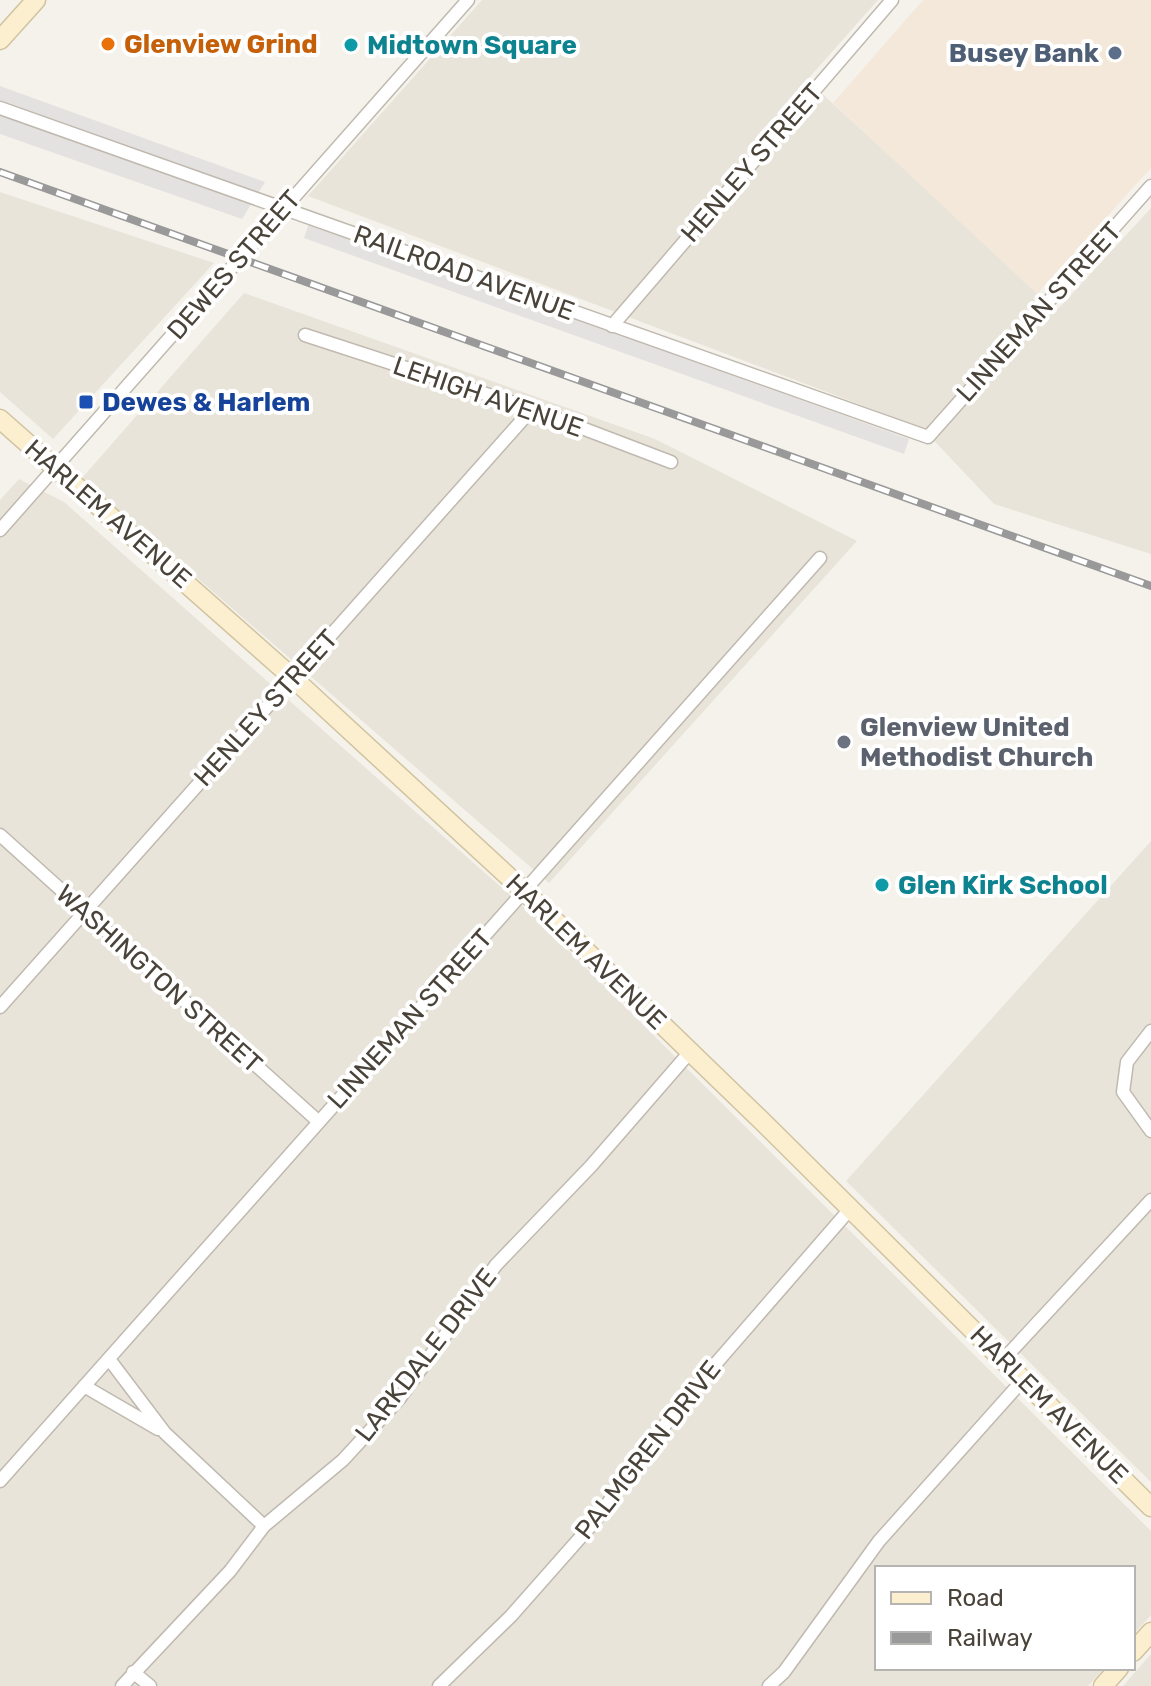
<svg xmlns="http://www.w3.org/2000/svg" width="1151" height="1686" font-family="Rubik,sans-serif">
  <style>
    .residential { fill: #e8e4da }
    .commercial { fill: #f4e8da }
    .parking { fill: #e4e2e0 }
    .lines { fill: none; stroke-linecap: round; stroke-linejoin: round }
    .street-casing { stroke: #c0b9af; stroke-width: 15 }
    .secondary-casing { stroke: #d0c39f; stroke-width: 21 }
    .street { stroke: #fff; stroke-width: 12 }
    .secondary { stroke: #fbefd0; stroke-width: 18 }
    .rail-casing { stroke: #999; stroke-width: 8 }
    .rail { stroke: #fff; stroke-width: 5; stroke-dasharray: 15; stroke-linecap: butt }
    .food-dot { fill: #e8710a; stroke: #fff; stroke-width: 3 }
    .culture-dot { fill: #0f9aa8; stroke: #fff; stroke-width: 3 }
    .service-dot { fill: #5c6f8a; stroke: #fff; stroke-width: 3 }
    .transit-dot { fill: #1a4fb4; stroke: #fff; stroke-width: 3 }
    .worship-dot { fill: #6b7280; stroke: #fff; stroke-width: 3 }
    .labels { text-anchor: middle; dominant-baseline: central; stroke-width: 8; stroke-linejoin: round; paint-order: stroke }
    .food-label { font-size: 26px; font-weight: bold; fill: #c56008; stroke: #fff; text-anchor: start }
    .culture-label { font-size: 26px; font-weight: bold; fill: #0d838f; stroke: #fff; text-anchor: start }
    .service-label { font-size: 26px; font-weight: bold; fill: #4e5e75; stroke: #fff; text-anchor: end }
    .street-label { font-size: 26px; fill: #49433a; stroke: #fff }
    .transit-label { font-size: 26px; font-weight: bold; fill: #164399; stroke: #fff; text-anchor: start }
    .worship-label { font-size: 26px; font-weight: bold; fill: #5b616d; stroke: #fff; text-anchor: start }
  </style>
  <rect width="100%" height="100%" fill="#f5f2ec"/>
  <path class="residential" d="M482,0h396l-71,80 251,229 93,-101v346l-157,-50 -72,-76 -614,-232z
    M0,192l214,71 -161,176 -53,-47z
    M244,293l411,146 202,102 -308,342 -467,-405z
    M19,479l45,23 472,416 615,613v84l-18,20v-67h-256v100h227l-16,18h-1088v-1186z
    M1151,841v641l-305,-301z
    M1151,1654v32h-28z"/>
  <path class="commercial" d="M923,0h228v168l-114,126 -204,-191z"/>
  <path class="parking" d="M0,86l265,96 -23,37 -242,-85z
    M309,223l600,216 -5,15 -600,-216z"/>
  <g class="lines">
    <g class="street-casing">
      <path id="street" d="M0,108l928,329 223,-251
        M612,326l280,-326
        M305,335l227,74 139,53
        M0,530l468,-530
        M0,835l319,287
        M0,1007l532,-598
        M1151,1031l-24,31 -4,30 28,39
        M109,1359l56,74 99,93
        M1003,1360l148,-160
        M84,1386l74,43
        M0,1481l820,-923
        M133,1672l17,14
        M122,1686l108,-115 34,-45 79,-66 56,-61 97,-134 95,-99 99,-114
        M439,1686l72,-70 83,-94 85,-116 172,-198
        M769,1686l15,-14 95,-131 144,-161"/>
    </g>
    <g class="secondary-casing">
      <path id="secondary" d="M0,40l36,-40
        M0,419l293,259 231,213 240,232 387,384
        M1133,1652l18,-20
        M1103,1686l16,-18"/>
    </g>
    <use href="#street" class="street"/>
    <use href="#secondary" class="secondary"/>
    <g class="rail-casing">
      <path id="rail" d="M0,172l1151,414"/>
    </g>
    <use href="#rail" class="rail"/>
  </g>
  <circle class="food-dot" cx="108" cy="44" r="8"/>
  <g class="culture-dot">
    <circle cx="351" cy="45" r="8"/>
    <circle cx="882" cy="885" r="8"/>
  </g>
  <circle class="service-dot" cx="1115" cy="53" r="8"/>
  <rect class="transit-dot" x="78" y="394" width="16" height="16" rx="4"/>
  <circle class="worship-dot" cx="844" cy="742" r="8"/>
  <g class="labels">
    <g class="food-label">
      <text x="124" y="44">Glenview Grind</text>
    </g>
    <g class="culture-label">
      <text x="367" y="45">Midtown Square</text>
      <text x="898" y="885">Glen Kirk School</text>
    </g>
    <g class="service-label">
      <text x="1099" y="53">Busey Bank</text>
    </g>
    <g class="street-label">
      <text transform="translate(752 163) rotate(-49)">HENLEY STREET</text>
      <text transform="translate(234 265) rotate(-49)">DEWES STREET</text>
      <text transform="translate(464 273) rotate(20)">RAILROAD AVENUE</text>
      <text transform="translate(1039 312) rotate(-48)">LINNEMAN STREET</text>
      <text transform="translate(488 397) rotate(19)">LEHIGH AVENUE</text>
      <text transform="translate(108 514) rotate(41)">HARLEM AVENUE</text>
      <text transform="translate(266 708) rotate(-48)">HENLEY STREET</text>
      <text transform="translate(586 952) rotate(44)">HARLEM AVENUE</text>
      <text transform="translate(159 979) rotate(42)">WASHINGTON STREET</text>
      <text transform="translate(410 1019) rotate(-48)">LINNEMAN STREET</text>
      <text transform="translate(426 1355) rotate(-52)">LARKDALE DRIVE</text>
      <text transform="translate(1049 1405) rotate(45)">HARLEM AVENUE</text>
      <text transform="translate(648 1450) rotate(-52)">PALMGREN DRIVE</text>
    </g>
    <g class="transit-label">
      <text x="102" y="402">Dewes &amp; Harlem</text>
    </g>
    <g class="worship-label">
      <text x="860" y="727">Glenview United<tspan x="860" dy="30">Methodist Church</tspan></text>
    </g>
  </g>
  <rect x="875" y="1566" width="260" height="104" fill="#ffffff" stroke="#b6b4b0" stroke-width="2"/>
  <rect x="891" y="1592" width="40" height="12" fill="#fbefd0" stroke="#b6b4b0" stroke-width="2"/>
  <text x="947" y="1606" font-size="24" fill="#49433a">Road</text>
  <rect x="891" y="1632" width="40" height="12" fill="#999999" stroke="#b6b4b0" stroke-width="2"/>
  <text x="947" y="1646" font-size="24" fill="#49433a">Railway</text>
</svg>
